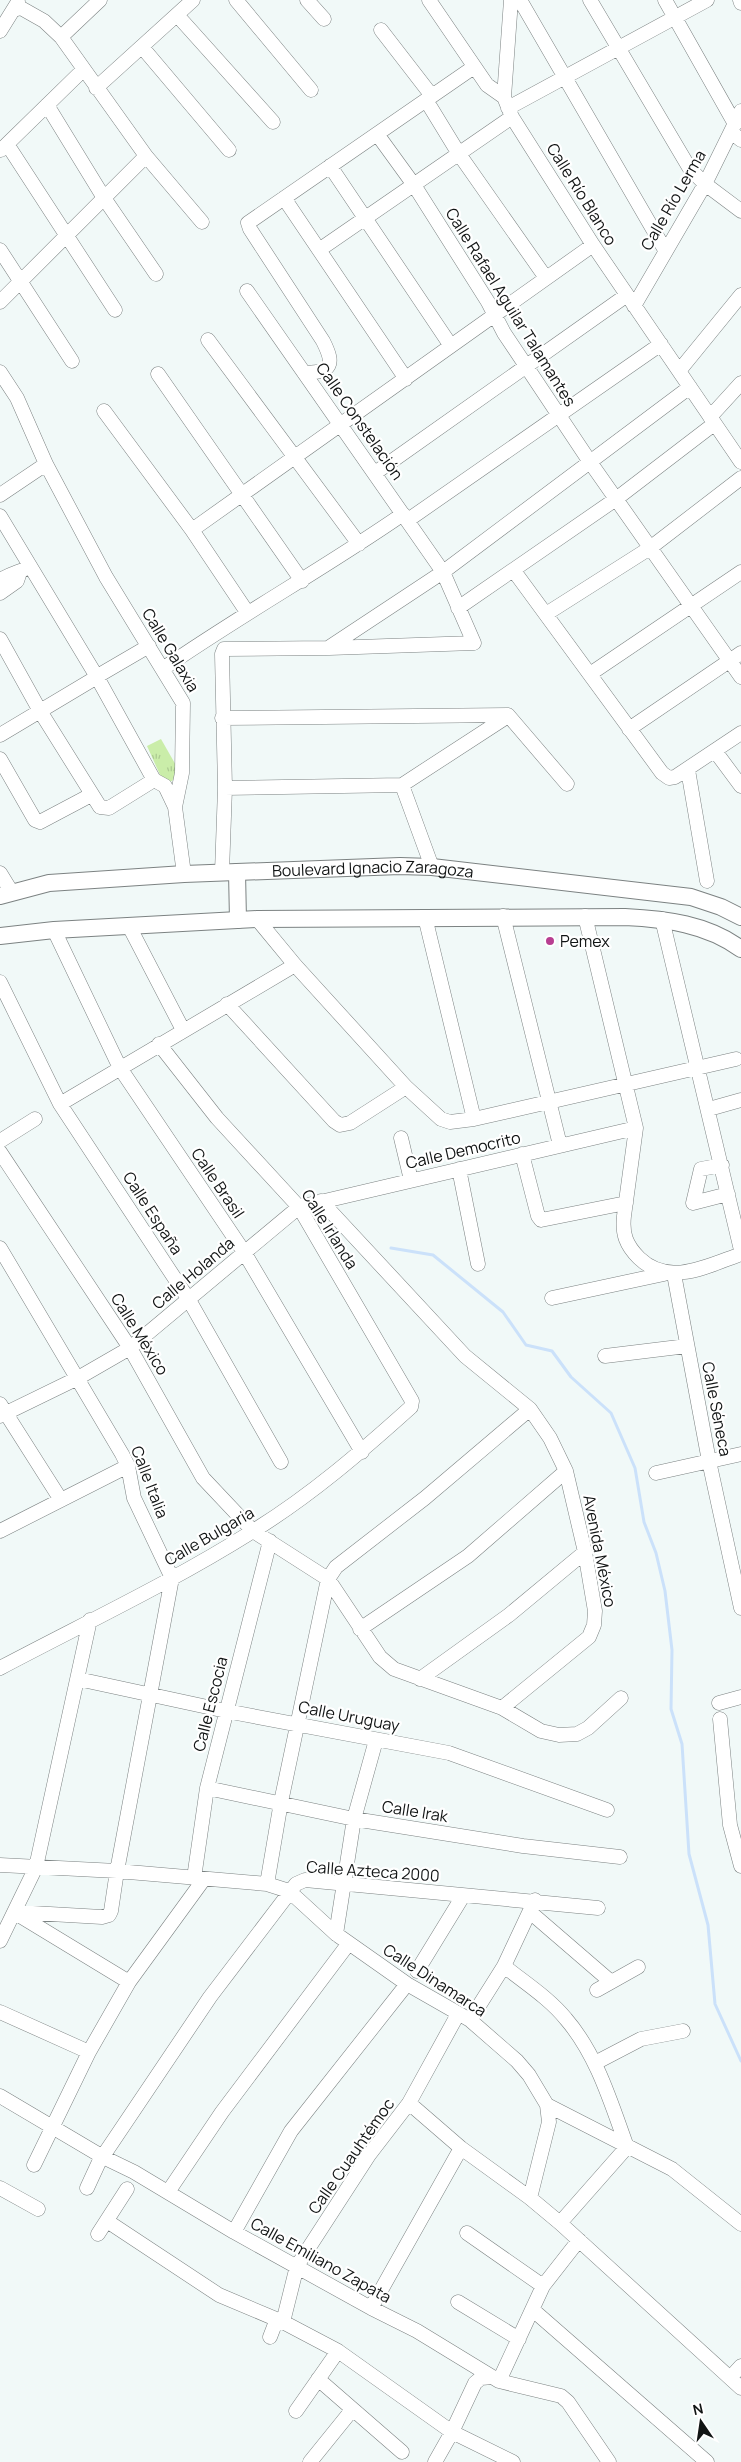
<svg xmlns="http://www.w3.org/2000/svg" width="741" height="2462" font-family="Manrope,sans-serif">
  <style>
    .park { fill: url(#park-tufts) }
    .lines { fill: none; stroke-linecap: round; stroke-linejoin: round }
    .stream { stroke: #cbe1fa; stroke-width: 3 }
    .minor-casing { stroke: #7c8282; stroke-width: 15 }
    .major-casing { stroke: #7c8282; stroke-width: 18 }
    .minor { stroke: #fff; stroke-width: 14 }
    .major { stroke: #fff; stroke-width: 16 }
    .poi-dot { fill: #b83e91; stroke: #fff; stroke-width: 2 }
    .labels { text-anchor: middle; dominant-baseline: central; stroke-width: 4.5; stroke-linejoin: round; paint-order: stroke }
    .street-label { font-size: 16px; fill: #111414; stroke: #fff }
    .poi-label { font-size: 16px; fill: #111414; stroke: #fff; text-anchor: start }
  </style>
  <defs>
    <pattern id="park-tufts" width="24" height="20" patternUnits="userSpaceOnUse" patternTransform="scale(1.25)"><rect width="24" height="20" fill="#caeda9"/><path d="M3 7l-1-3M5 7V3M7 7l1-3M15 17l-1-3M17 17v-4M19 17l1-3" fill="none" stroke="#acca91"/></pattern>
  </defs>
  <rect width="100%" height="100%" fill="#f1f9f8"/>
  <path class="park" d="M161,739l20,35 -16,12 -18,-40z"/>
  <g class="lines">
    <path class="stream" d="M391,1248l42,7 70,57 23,33 26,6 19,26 40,36 24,55 9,54 12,31 9,38 7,59 -1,59 11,35 7,110 19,71 7,79 26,57"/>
    <g class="minor-casing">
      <path id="minor" d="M236,0l75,90
        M307,0l17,19
        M429,0l58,85 17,12
        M511,0l-7,97 8,20 81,128 148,217
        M520,0l145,250
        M590,0l100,169 15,15 36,27
        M665,0l70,124
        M740,0l1,3
        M13,10l8,-2 23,13 17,16 85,119 56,66
        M177,15l96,107
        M381,30l51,66
        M0,31l18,-29
        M61,37l39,-37
        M142,47l87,103
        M96,88l97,-88
        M426,100l33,54 87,124
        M47,105l57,93 52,76
        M508,108l199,-108
        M731,132l10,8
        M377,134l37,51 74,117 16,31 86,129 151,215
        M7,144l108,166
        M1,150l82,-80
        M330,166l121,180
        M284,198l122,181
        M0,250l72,111
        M319,250l193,-133
        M247,291l196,281 31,71 -145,5
        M0,302l146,-146
        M634,306l71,-122 36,-73
        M208,340l151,204
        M679,371l62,-76
        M0,372l17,26 29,66 60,113 77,126 -1,70 -7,34 9,67
        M304,373c28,-1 31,-8 19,-32l-73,-112 -2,-6 226,-156
        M158,374l144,207
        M104,411l88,119 55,82
        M710,417l31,-34
        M375,473l252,-178
        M0,495l46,-31
        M0,516l97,161 57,103 11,6 10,21
        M408,520l253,-176
        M192,530l401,-285
        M514,571l148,202 7,5 6,-1 66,-44
        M0,580c10,-6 19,-8 30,-13
        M0,593l17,-12 3,-9
        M458,608l158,-109 98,-75
        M546,614l104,-66 91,-70
        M0,639l40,72 60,96 9,1 45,-28
        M164,668c78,-54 161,-100 239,-154
        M101,674l48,-28
        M590,674l151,-102
        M508,715l59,69
        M222,718l286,-3
        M629,729l112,-76
        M0,735l97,-58
        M715,751l26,35
        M0,759l35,61 5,2 51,-27
        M688,770l19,111
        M402,785l106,-69
        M402,785l30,82
        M225,788l177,-3
        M222,872l3,-84 -3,-134 2,-5 104,-1 115,-76 247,-185
        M0,873l11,18
        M503,916l57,229
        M585,916l51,212 -12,88c-2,18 2,29 15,42 30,29 68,8 102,-4
        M425,917l49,202
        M257,919l38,46 111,122 35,32 9,3 24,-3 262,-60
        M662,919l79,331
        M129,926l54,104
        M54,930l66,138 124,184 118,200
        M0,982l60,122 129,196 92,162
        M227,1004l107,117 6,4 10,-2 56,-36
        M60,1104l235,-139
        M709,1109l32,-9
        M401,1138l10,42
        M0,1141l35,-22
        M0,1152l130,196 73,130 50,53 75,48 52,78 14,12 108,39 39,23 18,4 18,-1 11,-6 33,-30
        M522,1154l16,62 3,4 85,-17
        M722,1165l-21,4 -8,34 35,-9
        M459,1169l19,95
        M321,1201l144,155 65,53 20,29 16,33 19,81 10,59 -1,14 -5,12 -87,71
        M0,1248l122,206 6,12 6,32 38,80 -55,293 -6,40 -2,4 -7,2 -87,-5
        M674,1274l35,187 32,147
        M552,1298l112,-24
        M605,1356l82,-10
        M0,1404l61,96
        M0,1416l78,-38 52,-30 169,-141 337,-79
        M656,1473l85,-19
        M0,1531l128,-65
        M360,1629l108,-73 98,-85
        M0,1668c85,-45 172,-86 253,-137 57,-35 108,-79 158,-124l1,-6 -113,-194 -82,-89 -58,-74
        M78,1679l148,32 223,42 158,57
        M420,1679l89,-64 76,-63
        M719,1703l22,-6
        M720,1719l10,106 11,41
        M207,1788l147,31 169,27 97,11
        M0,1865l117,6 150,13 22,7 47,43 71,50 63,36 47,41 12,14 18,30 2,17 -19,76
        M194,1878l13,-90 63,-247
        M267,1884l14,-82 47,-223 8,-12 89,-69 105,-89
        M530,1912l80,69
        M17,1914l112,68
        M336,1934l18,-115 22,-79
        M0,1941l36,-74 54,-247
        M504,1966c21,17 45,32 62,53 31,36 45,84 61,128l-67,76
        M417,1971l46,-75
        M597,1990l41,-23
        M0,2012l89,40
        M470,2020l34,-54 31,-66
        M595,2063l46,-24 42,-8
        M0,2096l103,61 31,15 100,60 137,76 46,23 82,50 62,15 7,6 41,60
        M409,2103l52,45 69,50 30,25 181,165
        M547,2105l125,64 69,55
        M34,2165l55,-113 40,-70 75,-103
        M0,2188l38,21
        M87,2188l12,-26 111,-165 86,-113 9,-4 293,28
        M168,2192l54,-80 127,-169
        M107,2221l112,74 64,27 55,29 114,81 61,30
        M234,2232l57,-101 116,-147
        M467,2233l76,53
        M98,2234l29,-45
        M458,2302l61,37
        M371,2308l90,-160
        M533,2310l174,152
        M283,2322l14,-56 72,-111 40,-52 49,-89
        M270,2337l5,-13 8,-2
        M730,2378l11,-12
        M318,2379l84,73
        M499,2381l44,-95 36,-46
        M296,2411l42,-60
        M310,2462l42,-52
        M435,2462l17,-30 23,-49 6,-5 12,-1"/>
    </g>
    <g class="major-casing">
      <g id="major">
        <path d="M237,872l1,48"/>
        <path id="s1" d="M0,896l49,-13 135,-9 216,-8 32,1 259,30 30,10 20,10"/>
        <path d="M0,936l54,-6 203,-11 368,-2c41,2 82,7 116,32"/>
      </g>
    </g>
    <use href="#minor" class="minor"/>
    <use href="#major" class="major"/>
  </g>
  <circle class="poi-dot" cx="550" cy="941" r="5"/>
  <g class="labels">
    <g class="street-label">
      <text transform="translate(582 194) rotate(58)">Calle Río Blanco</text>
      <text transform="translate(673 200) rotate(-60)">Calle Río Lerma</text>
      <text transform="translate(511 307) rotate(58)">Calle Rafael Aguilar Talamantes</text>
      <text transform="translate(360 421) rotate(55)">Calle Constelación</text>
      <text transform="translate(171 650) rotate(59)">Calle Galaxia</text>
      <text stroke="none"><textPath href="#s1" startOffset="375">Boulevard Ignacio Zaragoza</textPath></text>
      <text transform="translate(463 1150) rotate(-13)">Calle Democrito</text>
      <text transform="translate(218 1183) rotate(56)">Calle Brasil</text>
      <text transform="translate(153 1213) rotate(57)">Calle España</text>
      <text transform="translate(330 1229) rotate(58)">Calle Irlanda</text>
      <text transform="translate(193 1273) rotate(-40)">Calle Holanda</text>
      <text transform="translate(140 1334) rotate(58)">Calle México</text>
      <text transform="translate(717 1409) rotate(79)">Calle Séneca</text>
      <text transform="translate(150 1482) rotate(69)">Calle Italia</text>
      <text transform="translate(209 1536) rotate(-30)">Calle Bulgaria</text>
      <text transform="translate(600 1551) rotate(79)">Avenida México</text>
      <text transform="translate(210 1704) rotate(-76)">Calle Escocia</text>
      <text transform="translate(349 1716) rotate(11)">Calle Uruguay</text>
      <text transform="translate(415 1811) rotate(9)">Calle Irak</text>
      <text transform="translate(373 1871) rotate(4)">Calle Azteca 2000</text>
      <text transform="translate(435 1980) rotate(33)">Calle Dinamarca</text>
      <text transform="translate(351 2156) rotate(-55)">Calle Cuauhtémoc</text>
      <text transform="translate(321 2260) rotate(29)">Calle Emiliano Zapata</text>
    </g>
    <g class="poi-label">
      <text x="560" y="941">Pemex</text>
    </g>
  </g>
  <g transform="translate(701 2422) rotate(347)" stroke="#ffffff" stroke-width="4" paint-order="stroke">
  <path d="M0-4L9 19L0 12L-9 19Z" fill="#111414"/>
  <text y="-8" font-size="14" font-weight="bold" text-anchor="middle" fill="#111414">N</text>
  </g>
</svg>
